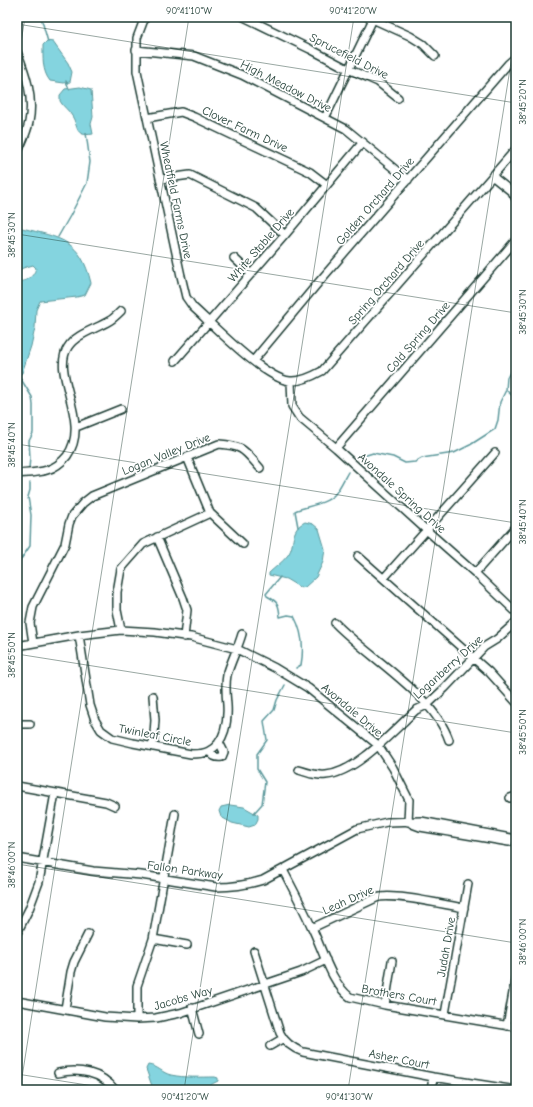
<svg xmlns="http://www.w3.org/2000/svg" width="533" height="1107" font-family="'Comic Neue',sans-serif">
  <style>
    .water { fill: #84d4df; stroke: #5c989b }
    .lines { fill: none; stroke-linecap: round; stroke-linejoin: round }
    .stream { stroke: #5c989b; stroke-width: 1.5 }
    .minor-casing { stroke: #1f3d34; stroke-width: 10 }
    .minor { stroke: #fff; stroke-width: 7 }
    .ticks { fill: none; stroke: #1f3d34; stroke-width: 1; stroke-opacity: 0.45 }
    .labels { text-anchor: middle; dominant-baseline: central; stroke-width: 3.5; stroke-linejoin: round; paint-order: stroke }
    .street-label { font-size: 12px; fill: #1f3d34; stroke: #fff }
    .neatline { fill: none; stroke: #1f3d34; stroke-width: 1.5 }
    .ticks-label { font-size: 10px; text-anchor: middle; fill: #1f3d34 }
  </style>
  <rect width="100%" height="100%" fill="#fff"/>
  <filter id="ink" filterUnits="userSpaceOnUse"><feTurbulence type="fractalNoise" baseFrequency=".025" numOctaves="2"/><feDisplacementMap in="SourceGraphic" scale="8" xChannelSelector="R" yChannelSelector="G"/><feConvolveMatrix kernelMatrix="1 2 1 2 8 2 1 2 1" color-interpolation-filters="sRGB"/></filter>
  <g filter="url(#ink)">
    <path class="water" d="M47,41l6,1 15,21 4,9 -2,10 -6,1 -14,-2c-8,-10 -7,-23 -7,-36z
      M80,87l11,3 2,27 -2,7 2,10c-19,3 -14,-7 -21,-18 -3,-6 -9,-9 -12,-15v-6l5,-6z
      M22,228c39,10 59,12 69,55l-6,12 -8,2 -37,4 -4,9 -1,18 -4,18 -9,27 -3,3 -2,-1v-93c10,-1 16,-4 19,-14l-3,-3 -10,3 -6,3 1,-21c-2,-5 -2,-15 0,-20z
      M305,522l8,2 6,5 6,20 -2,13 -7,15 -11,10 -4,1 -15,-9 -17,-4v-2c6,-6 14,-11 19,-18 8,-11 1,-25 17,-33z
      M230,805l14,2 14,8v4l-3,6 -6,2 -17,-4 -11,-6 -2,-6 2,-4z
      M148,1065c10,1 14,8 23,10 14,3 29,2 44,2l3,1v3l-18,9h-49l1,-4 -6,-17z"/>
    <g class="lines">
      <path class="stream" d="M41,17l7,25
        M66,81l3,8
        M58,237l12,-21 17,-33 3,-21 -4,-29
        M19,376l13,21 1,8v28l-4,8 1,17 -1,10
        M506,390l10,9
        M360,457l13,-4 20,4 12,6 10,-1 7,-4 32,-5 16,-8 25,-16 3,-9 2,-18 6,-12 1,-12 3,-6 6,-5
        M298,527l-3,-16c12,-5 32,-7 40,-17 5,-6 9,-15 13,-22
        M17,565l13,-19 1,-31 -3,-18 2,-7v-7
        M280,577l-14,17 1,2c11,6 12,8 13,21l8,-2 6,1c8,15 10,33 7,49l-5,3
        M254,813l8,-9 3,-22 -8,-13v-15l10,-14 -3,-19 10,-11 3,-10 8,-15"/>
      <g class="minor-casing">
        <path id="minor" d="M145,17l-8,21v33l44,205 5,21 7,10c20,18 72,72 97,74 11,1 23,-5 32,-10l194,-222
          M244,17l66,32 38,20 30,13 20,16
          M368,17l42,19 13,8 12,12
          M136,50l58,6 48,19 104,54 62,51
          M17,52c9,22 17,46 12,70 -2,11 -8,22 -12,32
          M147,118l34,-6 13,5 116,55 17,13
          M325,118l49,-101
          M492,176l20,16 4,7
          M161,179l29,-4 66,33 29,27
          M234,258l17,16
          M175,361l110,-126 78,-93
          M253,361l65,-78 190,-219 8,-7
          M291,381l1,25 7,11 37,31 87,79 52,46 41,39
          M76,427l45,-18
          M336,448l180,-208
          M187,457l23,56 33,31
          M17,474c10,-1 21,-1 30,-4 7,-2 15,-8 20,-14 25,-35 -17,-82 1,-109 8,-13 28,-18 41,-26 4,-2 8,-6 12,-10
          M157,537l26,61 4,12 -3,27
          M358,556l131,116 27,30
          M475,573l41,-46
          M384,578l111,-125
          M335,623c34,35 98,71 114,117
          M121,630l-4,-20v-18l4,-23 22,-25 67,-31
          M79,635l11,70 5,15 6,10 11,8 21,5 58,11c5,0 13,0 18,-3 16,-8 19,-30 18,-46 -1,-10 -2,-20 0,-30 4,-14 11,-27 15,-41
          M33,643l-3,-20 3,-16 32,-63 4,-20 3,-8 11,-13 9,-7 127,-52c25,2 25,6 41,24
          M17,646l62,-11 42,-5 34,2 36,5 46,12 38,19 33,20 70,57 15,23 16,32 -1,22
          M153,696l2,24 -2,27
          M17,724h13
          M209,751c4,5 6,7 13,6l2,-5 -5,-10
          M299,770c9,3 17,6 27,5 30,-2 68,-45 90,-65l11,-5 18,-17 39,-41 13,-8 19,-17
          M17,786l89,16 9,4
          M510,798l6,-2
          M412,824l8,3 89,15
          M17,858l76,13 48,4 75,12c16,0 31,-2 47,-7l94,-51 30,-7 34,-1 95,18
          M283,870c10,19 20,38 29,58 10,20 19,55 38,69l35,8 131,22
          M312,928l64,-30c15,-6 69,7 88,10
          M17,933l12,-24 10,-27 16,-89
          M153,939l34,6
          M254,951l26,82c5,10 12,15 23,19l130,25 83,13
          M17,1001l88,16 32,2 19,-1 24,-5 121,-41 25,-12
          M385,1005l7,-44
          M192,1008l7,26
          M65,1009l6,-37 3,-10 14,-28
          M445,1014l23,-130
          M137,1019v-33l16,-47 22,-125
          M507,1026l9,-50
          M270,1046l12,-7
          M58,1073c20,-5 44,-1 57,17
          M431,1090l2,-13"/>
      </g>
      <use href="#minor" class="minor"/>
    </g>
  </g>
  <path class="ticks" d="M17,24l499,79M17,68l8,-51M17,234l499,79M17,444l499,79M17,654l499,79M17,864l499,79M17,1074l102,16M20,1090l169,-1073M184,1090l170,-1073M348,1090l168,-1059M513,1090l3,-21"/>
  <g class="labels">
    <g class="street-label">
      <text transform="translate(349 56) rotate(27)">Sprucefield Drive</text>
      <text transform="translate(286 86) rotate(27)">High Meadow Drive</text>
      <text transform="translate(245 129) rotate(25)">Clover Farm Drive</text>
      <text transform="translate(176 200) rotate(78)">Wheatfield Farms Drive</text>
      <text transform="translate(375 201) rotate(-49)">Golden Orchard Drive</text>
      <text transform="translate(261 245) rotate(-49)">White Stable Drive</text>
      <text transform="translate(386 282) rotate(-49)">Spring Orchard Drive</text>
      <text transform="translate(418 337) rotate(-49)">Cold Spring Drive</text>
      <text transform="translate(166 454) rotate(-22)">Logan Valley Drive</text>
      <text transform="translate(402 493) rotate(42)">Avondale Spring Drive</text>
      <text transform="translate(448 667) rotate(-42)">Loganberry Drive</text>
      <text transform="translate(352 710) rotate(40)">Avondale Drive</text>
      <text transform="translate(155 735) rotate(11)">Twinleaf Circle</text>
      <text transform="translate(185 870) rotate(8)">Fallon Parkway</text>
      <text transform="translate(348 900) rotate(-24)">Leah Drive</text>
      <text transform="translate(446 947) rotate(-80)">Judah Drive</text>
      <text transform="translate(399 995) rotate(10)">Brothers Court</text>
      <text transform="translate(183 998) rotate(-16)">Jacobs Way</text>
      <text transform="translate(399 1059) rotate(11)">Asher Court</text>
    </g>
  </g>
  <rect width="533" height="1107" fill="none" stroke="#fff" stroke-width="44"/>
  <rect x="22" y="22" width="489" height="1063" class="neatline"/>
  <g class="ticks-label">
    <text x="189" y="14">90°41'10"W</text>
    <text x="353" y="14">90°41'20"W</text>
    <text transform="translate(522 102) rotate(-90)" y="4">38°45'20"N</text>
    <text transform="translate(11 235) rotate(-90)" y="4">38°45'30"N</text>
    <text transform="translate(522 312) rotate(-90)" y="4">38°45'30"N</text>
    <text transform="translate(11 445) rotate(-90)" y="4">38°45'40"N</text>
    <text transform="translate(522 522) rotate(-90)" y="4">38°45'40"N</text>
    <text transform="translate(11 655) rotate(-90)" y="4">38°45'50"N</text>
    <text transform="translate(522 732) rotate(-90)" y="4">38°45'50"N</text>
    <text transform="translate(11 865) rotate(-90)" y="4">38°46'00"N</text>
    <text transform="translate(522 942) rotate(-90)" y="4">38°46'00"N</text>
    <text x="185" y="1100">90°41'20"W</text>
    <text x="349" y="1100">90°41'30"W</text>
  </g>
</svg>
